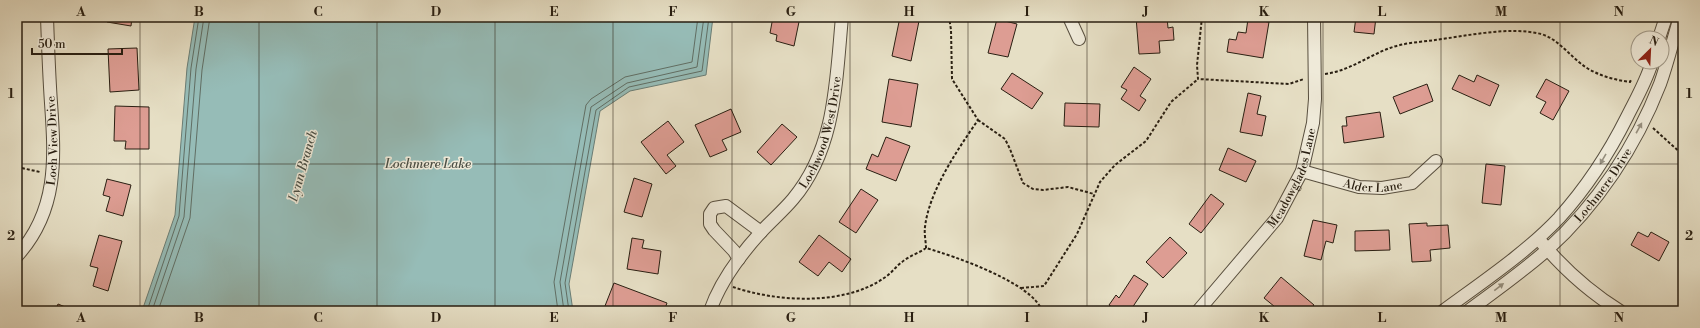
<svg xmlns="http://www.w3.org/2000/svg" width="1700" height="328" font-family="'Libre Bodoni',serif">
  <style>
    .water { fill: #96bcb7; stroke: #6a7d75 }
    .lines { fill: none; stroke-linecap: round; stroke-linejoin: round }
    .shore { stroke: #606e64; stroke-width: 1 }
    .building { fill: #dd9d93; stroke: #291f12 }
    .minor-casing { stroke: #584f3f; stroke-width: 14 }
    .path { stroke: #291f12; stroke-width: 2; stroke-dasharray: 3 2; stroke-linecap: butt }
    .minor { stroke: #efead9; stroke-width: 12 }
    .oneway { fill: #968f7f }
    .grid { fill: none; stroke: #291f12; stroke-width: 1; stroke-opacity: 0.55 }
    .labels { text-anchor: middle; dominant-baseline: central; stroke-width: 3; stroke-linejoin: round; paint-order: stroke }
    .street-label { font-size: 12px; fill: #291f12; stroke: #efead9 }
    .water-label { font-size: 13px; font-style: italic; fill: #4a4e44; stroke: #efead9 }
    .neatline { fill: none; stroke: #291f12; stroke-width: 1.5 }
    .grid-label { font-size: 13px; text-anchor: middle; font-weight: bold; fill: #291f12 }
  </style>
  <rect width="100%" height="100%" fill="#e6dfc5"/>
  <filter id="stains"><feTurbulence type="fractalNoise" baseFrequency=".005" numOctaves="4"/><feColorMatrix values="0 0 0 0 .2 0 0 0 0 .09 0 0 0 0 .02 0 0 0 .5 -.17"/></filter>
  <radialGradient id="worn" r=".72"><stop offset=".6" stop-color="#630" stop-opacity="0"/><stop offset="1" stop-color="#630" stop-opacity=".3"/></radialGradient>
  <path class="water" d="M195,17h518l-7,58 -76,16 -30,20 -31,173 4,27h-431l33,-96 12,-147z"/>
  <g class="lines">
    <path class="shore" d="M147,311l32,-95 12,-148 8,-51
      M152,311l32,-94 12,-148 8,-52
      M158,311l32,-93 12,-148 8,-53
      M558,311l-4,-29 32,-177 5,-6 34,-22 67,-15 6,-45
      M564,311l-4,-29 31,-175 36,-24 70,-16 7,-50
      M569,311l-4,-28 31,-173 33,-23 73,-16 7,-54"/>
  </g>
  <path class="building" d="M108,17h24l-1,9 -24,-4z
    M773,17h27l-6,29 -18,-5 1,-6 -7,-2z
    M900,17l19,4 -8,40 -19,-5z
    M1136,17h31l1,11 5,-1 1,13 -15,1 1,12 -21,1z
    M1356,17h20l-2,17 -20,-2z
    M997,19l20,5 -9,33 -20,-4z
    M1248,19l21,3 -6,36 -36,-6 2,-13 7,1 2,-8 8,1z
    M137,48l2,42 -29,2 -2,-43z
    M1134,67l17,12 -11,17 6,4 -7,11 -18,-12 6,-9 -6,-3z
    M1012,73l31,20 -11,16 -31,-20z
    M1459,75l15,7 3,-7 22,10 -9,21 -38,-17z
    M889,79l29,5 -7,43 -29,-5z
    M1546,79l23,12 -16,29 -13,-7 6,-11 -10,-5z
    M1427,84l6,17 -33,13 -7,-17z
    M1248,93l13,3 -4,18 9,2 -4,20 -22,-4z
    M1065,103l35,1 -1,23 -35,-1z
    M115,106l34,1v42h-24l1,-8h-12z
    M731,109l10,23 -19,8 5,10 -17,7 -15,-32z
    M1380,112l4,25 -40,6 -2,-17h5l-1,-9z
    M668,121l16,21 -17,13 9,11 -10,8 -25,-32z
    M782,124l15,13 -26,28 -14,-13z
    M886,137l24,9 -14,35 -30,-12 6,-15 6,3z
    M1228,148l28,13 -10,21 -27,-12z
    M1486,164l19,2 -4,39 -19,-2z
    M634,178l18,6 -10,33 -18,-5z
    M107,179l24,6 -8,31 -17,-5 4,-14 -7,-2z
    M861,189l17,11 -22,33 -17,-11z
    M1211,194l13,10 -23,29 -12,-9z
    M1313,220l24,5 -4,18 -7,-2 -5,19 -17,-4z
    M1427,223v3l21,-1 2,23 -20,2 1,11 -19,1 -3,-38z
    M1389,230l1,20 -35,1v-20z
    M1638,232l10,5 3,-5 18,10 -10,19 -28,-16z
    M99,235l23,6 -14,50 -15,-5 5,-18 -8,-2z
    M819,235l32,24 -9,13 -13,-10 -11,14 -19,-14z
    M1170,237l17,16 -24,25 -17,-16z
    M632,238l12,2 -2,8 19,3 -3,23 -31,-5z
    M1134,275l14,9 -18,27h-12l-9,-6 7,-10 3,3z
    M1281,277l33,28 -5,6h-29l-16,-13z
    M614,283l53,20 -3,8h-61z
    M58,304l17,7h-20z"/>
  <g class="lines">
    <g class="minor-casing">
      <g id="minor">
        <path d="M1069,17l10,22"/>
        <path d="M1659,38l7,-21"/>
        <path id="s1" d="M1302,171l57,16 23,1 30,-5 24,-22"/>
        <path d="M1542,243c22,26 49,50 78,68"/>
        <path id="s2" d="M17,256c41,-45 38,-97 34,-153 -2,-29 -3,-57 -4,-86"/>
        <path d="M739,259l-5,-8 -20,-21 -4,-6v-10l4,-6 12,-2 35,26"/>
        <path id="s3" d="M710,311c10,-29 30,-56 51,-79 10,-11 22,-21 32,-33 43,-51 43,-119 49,-182"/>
        <path id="s4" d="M1198,311l79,-93 25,-47 11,-48 2,-24 -1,-82"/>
        <path d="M1443,311c38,-28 83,-58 116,-93 27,-30 50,-65 68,-101 9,-18 19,-35 25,-55"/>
        <path id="s5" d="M1468,311c27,-20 54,-39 79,-61 50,-45 89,-104 113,-166 8,-22 13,-45 20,-67"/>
      </g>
    </g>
    <path class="path" d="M1202,17l-5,48 1,14 91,5 15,-5
      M1325,74c24,-3 43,-18 65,-26 13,-5 30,-6 45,-8 32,-4 74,-14 106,-6 18,5 30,24 46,34 13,8 28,12 43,14l1,-2
      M978,120l27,19 5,10 13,34 10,6 10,1 25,-3 26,7
      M1653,128l30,27
      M17,167l23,5
      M926,248c0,-6 -2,-14 -1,-21 4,-36 33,-78 53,-107l-26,-41 -1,-49 -2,-13
      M733,287c44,15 111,19 151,-9 7,-4 12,-12 18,-16 7,-6 17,-9 24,-14 28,8 107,35 116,63
      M1021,288l23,-2 33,-52 23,-52 15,-17 31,-24 25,-39 27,-23"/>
    <use href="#minor" class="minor"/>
  </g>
  <defs><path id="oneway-solid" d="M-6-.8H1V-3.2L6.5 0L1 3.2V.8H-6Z"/></defs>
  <g class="oneway">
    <use href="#oneway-solid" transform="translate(1639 128) rotate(-61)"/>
    <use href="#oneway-solid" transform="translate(1603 159) rotate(120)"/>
    <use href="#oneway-solid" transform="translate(1499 287) rotate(-38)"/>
  </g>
  <path class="grid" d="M140,17v294M259,17v294M377,17v294M495,17v294M613,17v294M732,17v294M850,17v294M968,17v294M1087,17v294M1205,17v294M1323,17v294M1441,17v294M1560,17v294M17,164h1666"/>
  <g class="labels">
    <g class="street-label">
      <text stroke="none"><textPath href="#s3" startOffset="214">Lochwood West Drive</textPath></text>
      <text stroke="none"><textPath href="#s2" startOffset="124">Loch View Drive</textPath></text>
      <text stroke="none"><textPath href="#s4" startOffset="165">Meadowglades Lane</textPath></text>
      <text stroke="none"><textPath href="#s1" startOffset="73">Alder Lane</textPath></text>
      <text stroke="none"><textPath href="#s5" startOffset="186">Lochmere Drive</textPath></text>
    </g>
    <g class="water-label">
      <text x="428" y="164">Lochmere Lake</text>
      <text transform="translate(303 166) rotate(-74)">Lynn Branch</text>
    </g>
  </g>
  <rect width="1700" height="328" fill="none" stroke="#e6dfc5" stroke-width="44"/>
  <g transform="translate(1650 50) rotate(24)"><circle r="19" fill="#efead9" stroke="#a09989"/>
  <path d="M0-3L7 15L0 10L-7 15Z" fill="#8f2418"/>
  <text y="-6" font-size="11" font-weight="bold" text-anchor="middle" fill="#291f12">N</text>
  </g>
  <path d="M32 48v6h90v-6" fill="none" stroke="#291f12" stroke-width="2"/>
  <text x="38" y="48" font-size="12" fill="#291f12" stroke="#efead9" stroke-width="3" paint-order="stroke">50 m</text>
  <rect x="22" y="22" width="1656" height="284" class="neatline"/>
  <g class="grid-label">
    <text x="81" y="16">A</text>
    <text x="199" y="16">B</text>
    <text x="318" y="16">C</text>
    <text x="436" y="16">D</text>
    <text x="554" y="16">E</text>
    <text x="673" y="16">F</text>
    <text x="791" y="16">G</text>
    <text x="909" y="16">H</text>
    <text x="1027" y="16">I</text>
    <text x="1146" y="16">J</text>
    <text x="1264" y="16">K</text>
    <text x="1382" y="16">L</text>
    <text x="1501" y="16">M</text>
    <text x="1619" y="16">N</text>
    <text x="11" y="98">1</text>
    <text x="1689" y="98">1</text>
    <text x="11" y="240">2</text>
    <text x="1689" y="240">2</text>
    <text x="81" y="322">A</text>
    <text x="199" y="322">B</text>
    <text x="318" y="322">C</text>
    <text x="436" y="322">D</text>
    <text x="554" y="322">E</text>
    <text x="673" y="322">F</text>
    <text x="791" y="322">G</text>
    <text x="909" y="322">H</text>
    <text x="1027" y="322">I</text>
    <text x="1146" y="322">J</text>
    <text x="1264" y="322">K</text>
    <text x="1382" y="322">L</text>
    <text x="1501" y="322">M</text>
    <text x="1619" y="322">N</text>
  </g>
  <rect width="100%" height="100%" filter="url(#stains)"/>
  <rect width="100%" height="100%" fill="url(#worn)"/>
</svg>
